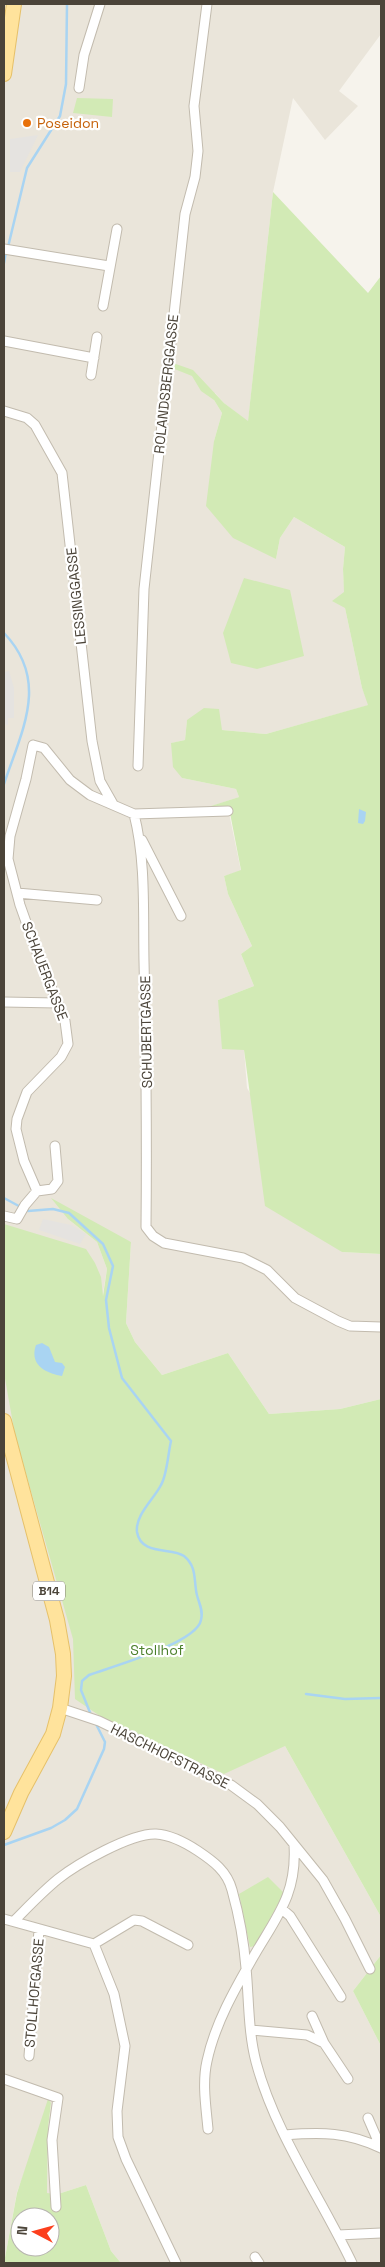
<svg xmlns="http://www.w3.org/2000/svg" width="385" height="2267" font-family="'Space Grotesk',sans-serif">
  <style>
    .residential { fill: #eae5da }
    .green { fill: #d2eab5; fill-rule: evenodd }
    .parking { fill: #e5e3e0 }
    .water { fill: #a9d4f2 }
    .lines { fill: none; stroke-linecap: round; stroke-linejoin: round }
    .stream { stroke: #a9d4f2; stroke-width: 2.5 }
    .minor-casing { stroke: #c2bbae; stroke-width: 11 }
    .primary-casing { stroke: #e6c16a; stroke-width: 16 }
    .minor { stroke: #fff; stroke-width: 9 }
    .primary { stroke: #ffe39c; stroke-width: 14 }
    .food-dot { fill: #e8710a; stroke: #fff; stroke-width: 2 }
    .labels { text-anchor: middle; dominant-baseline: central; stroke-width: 4.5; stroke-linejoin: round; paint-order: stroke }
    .shield { fill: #fff; stroke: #817c74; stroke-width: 1 }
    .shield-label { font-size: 12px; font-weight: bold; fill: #4b4439 }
    .food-label { font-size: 14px; fill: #c56008; stroke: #fff; text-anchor: start }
    .street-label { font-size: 14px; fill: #4b4439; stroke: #fff }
    .park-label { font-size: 14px; fill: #4a7f2a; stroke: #fff }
  </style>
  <rect width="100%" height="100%" fill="#f6f3ec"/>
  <path class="residential" d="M4,4h377v30l-42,57 19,15 -33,34 -32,-42 -20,94 -25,230 -24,-19 -9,-10 -1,7 8,13 -8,28 62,118 4,-21 14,-21 51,30 -2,22 2,39 17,80 7,17 -103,29 -44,-4 -35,-10 -2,20 -13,3 10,35 54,11 3,8 -27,9 17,7 12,58 -17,5 4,18 24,52 -11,8 13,32 -36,14 26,49 3,39 95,164 39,2v145l-41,10 -71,5 -41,-61 -66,22 -27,-33 -9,-19 5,-81 -63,-23 29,23 10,27 -5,30 183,447 96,171v38l-28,36 28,55v217h-260l-10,-12 -25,-66 -28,9 -11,-1 1,-65 3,-25 -34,89 -13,71z"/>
  <path class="green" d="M77,98l36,1 -1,18 -39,-4z
    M273,192l95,101 13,-17v978l-39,-2 -77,-46 -21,-156 -22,-1 -4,-49 36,-14 -13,-32 11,-8 -24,-52 -4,-18 17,-6 -11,-57 -19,-7 28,-9 -3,-8 -54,-11 -9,-11 -2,-24 14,-3 2,-20 17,-12 15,1 3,21 44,4 102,-29 -6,-17 -17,-80 -13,-7 12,-9 -1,-23 2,-22 -51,-30 -14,21 -4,21 -43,-21 -27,-32 8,-65 8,-28 -8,-13 -13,-9 -9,-15 -20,-8 1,-5 20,7 31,33 24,18z
    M244,578l46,12 14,66 -47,13 -26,-6 -8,-30z
    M51,1198l80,44 -5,81 9,19 27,33 66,-22 41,61 71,-5 41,-10v518l-96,-171 -61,28 -124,-58 -25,-17 -2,-60 -58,-204 -11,-62v-149l82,25 9,14 6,14 2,19 4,-27 -10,-27 -29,-23z
    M268,1877l16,16 -29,53 -5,1 -11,-53z
    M381,1955v91l-28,-55z
    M48,2099l3,4 -3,25 -1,65 11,1 28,-9 25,66 10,12h-117l13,-70zM20,2217h30v30h-30z"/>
  <path class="parking" d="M38,135l-18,37h-10v-33z
    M9,671l5,17v30h-6v7l-4,-1v-52z
    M43,1219l28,6 15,9 -6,10 -41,-14z"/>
  <path class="water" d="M359,809l7,3 -1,9 -2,3 -5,-1z
    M42,1343l7,4 6,15 7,1 3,4 -3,9c-16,-3 -33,-11 -26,-31z"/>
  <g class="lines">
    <path class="stream" d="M8,247l19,-79 33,-52 6,-32 1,-80
      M4,263l2,-11
      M4,633c46,48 18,97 0,151
      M4,1198l24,13 25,-2 16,4 34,31 10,22 -7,34 3,28 13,50 49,63c-3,13 -4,34 -10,44 -7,14 -26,30 -24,47 4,24 35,15 47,24 12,10 10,21 12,34 1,11 8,18 5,30 -4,23 -90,47 -112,55l-7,6 -1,9 10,25
      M306,1694l39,5 36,-1
      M4,1845l47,-17 14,-8 12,-11 27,-60 1,-7 -10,-20"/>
    <g class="minor-casing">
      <path id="minor" d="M79,88l5,-33 16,-51
        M4,249l105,17
        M103,306l14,-77
        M4,341l90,17
        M91,375l6,-38
        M4,411l23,7 8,7 27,48 30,268 8,40 13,23
        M138,766l6,-177 41,-375 10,-37 3,-26 -4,-45 13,-102
        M134,814c12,47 9,98 10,147 2,89 3,177 2,266l7,9 11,7 79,15 24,12 28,28 43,23 12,5 31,1
        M142,840l39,76
        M17,893l80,7
        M4,1002l53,1
        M37,1191l15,-2 6,-8 -3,-35
        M4,1216l13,3 8,-14 12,-14 -13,-30 -8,-32 1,-10 10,-27 34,-35 7,-13 -3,-23 -29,-71 -16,-45 -12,-46 2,-23 16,-57 7,-34 11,3 26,32 20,15 44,19 94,-3
        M60,1708l39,13 132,64 26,19 23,23 43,53 22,39 25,50
        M283,1910l7,6 51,81
        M4,1919l90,25 20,50 11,52 -8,65 1,26 8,22 50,104
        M14,1921c14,-14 28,-29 44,-42 19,-15 73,-46 98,-45 15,1 30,9 42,17 15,10 29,20 34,39 7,25 12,52 14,78 3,31 2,63 10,94 19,71 64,134 96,201
        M94,1944l40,-24 8,1 46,24
        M312,2016l12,27
        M251,2030l56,5 17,8 24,36
        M29,2056l10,-126
        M4,2079l54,19 -6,42 4,67
        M368,2118l13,30
        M208,2129c-2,-22 -6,-46 -1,-68 8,-38 29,-74 48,-107 23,-39 42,-61 39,-109
        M285,2135c37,-3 62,-3 96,13
        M338,2235l43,-2
        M255,2257l4,6"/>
    </g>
    <g class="primary-casing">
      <path id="primary" d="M4,74l10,-70
        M4,1421l53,199 6,34 1,22 -4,32 -7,26 -32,59 -17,39"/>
    </g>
    <use href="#minor" class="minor"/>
    <use href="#primary" class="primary"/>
  </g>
  <circle class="food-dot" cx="27" cy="123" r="5"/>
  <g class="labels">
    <rect class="shield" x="33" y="1581.5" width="32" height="19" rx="4"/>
    <g class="shield-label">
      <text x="49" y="1591">B14</text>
    </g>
    <g class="food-label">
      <text x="37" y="123">Poseidon</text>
    </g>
    <g class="street-label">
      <text transform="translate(166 384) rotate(-84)">ROLANDSBERGGASSE</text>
      <text transform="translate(76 596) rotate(-96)">LESSINGGASSE</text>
      <text transform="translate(45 971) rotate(69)">SCHAUERGASSE</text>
      <text transform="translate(146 1032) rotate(-91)">SCHUBERTGASSE</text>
      <text transform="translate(170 1756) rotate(26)">HASCHHOFSTRASSE</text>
      <text transform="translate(34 1993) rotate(-85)">STOLLHOFGASSE</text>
    </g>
    <g class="park-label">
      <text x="157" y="1650">Stollhof</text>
    </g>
  </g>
  <rect width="385" height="2267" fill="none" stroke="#4b4439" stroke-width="10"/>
  <g transform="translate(35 2232) rotate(276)"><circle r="24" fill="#ffffff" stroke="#b7b4b0"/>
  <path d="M0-4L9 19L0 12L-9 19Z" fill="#fc3f1d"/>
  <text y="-8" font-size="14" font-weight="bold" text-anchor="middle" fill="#4b4439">N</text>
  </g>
</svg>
